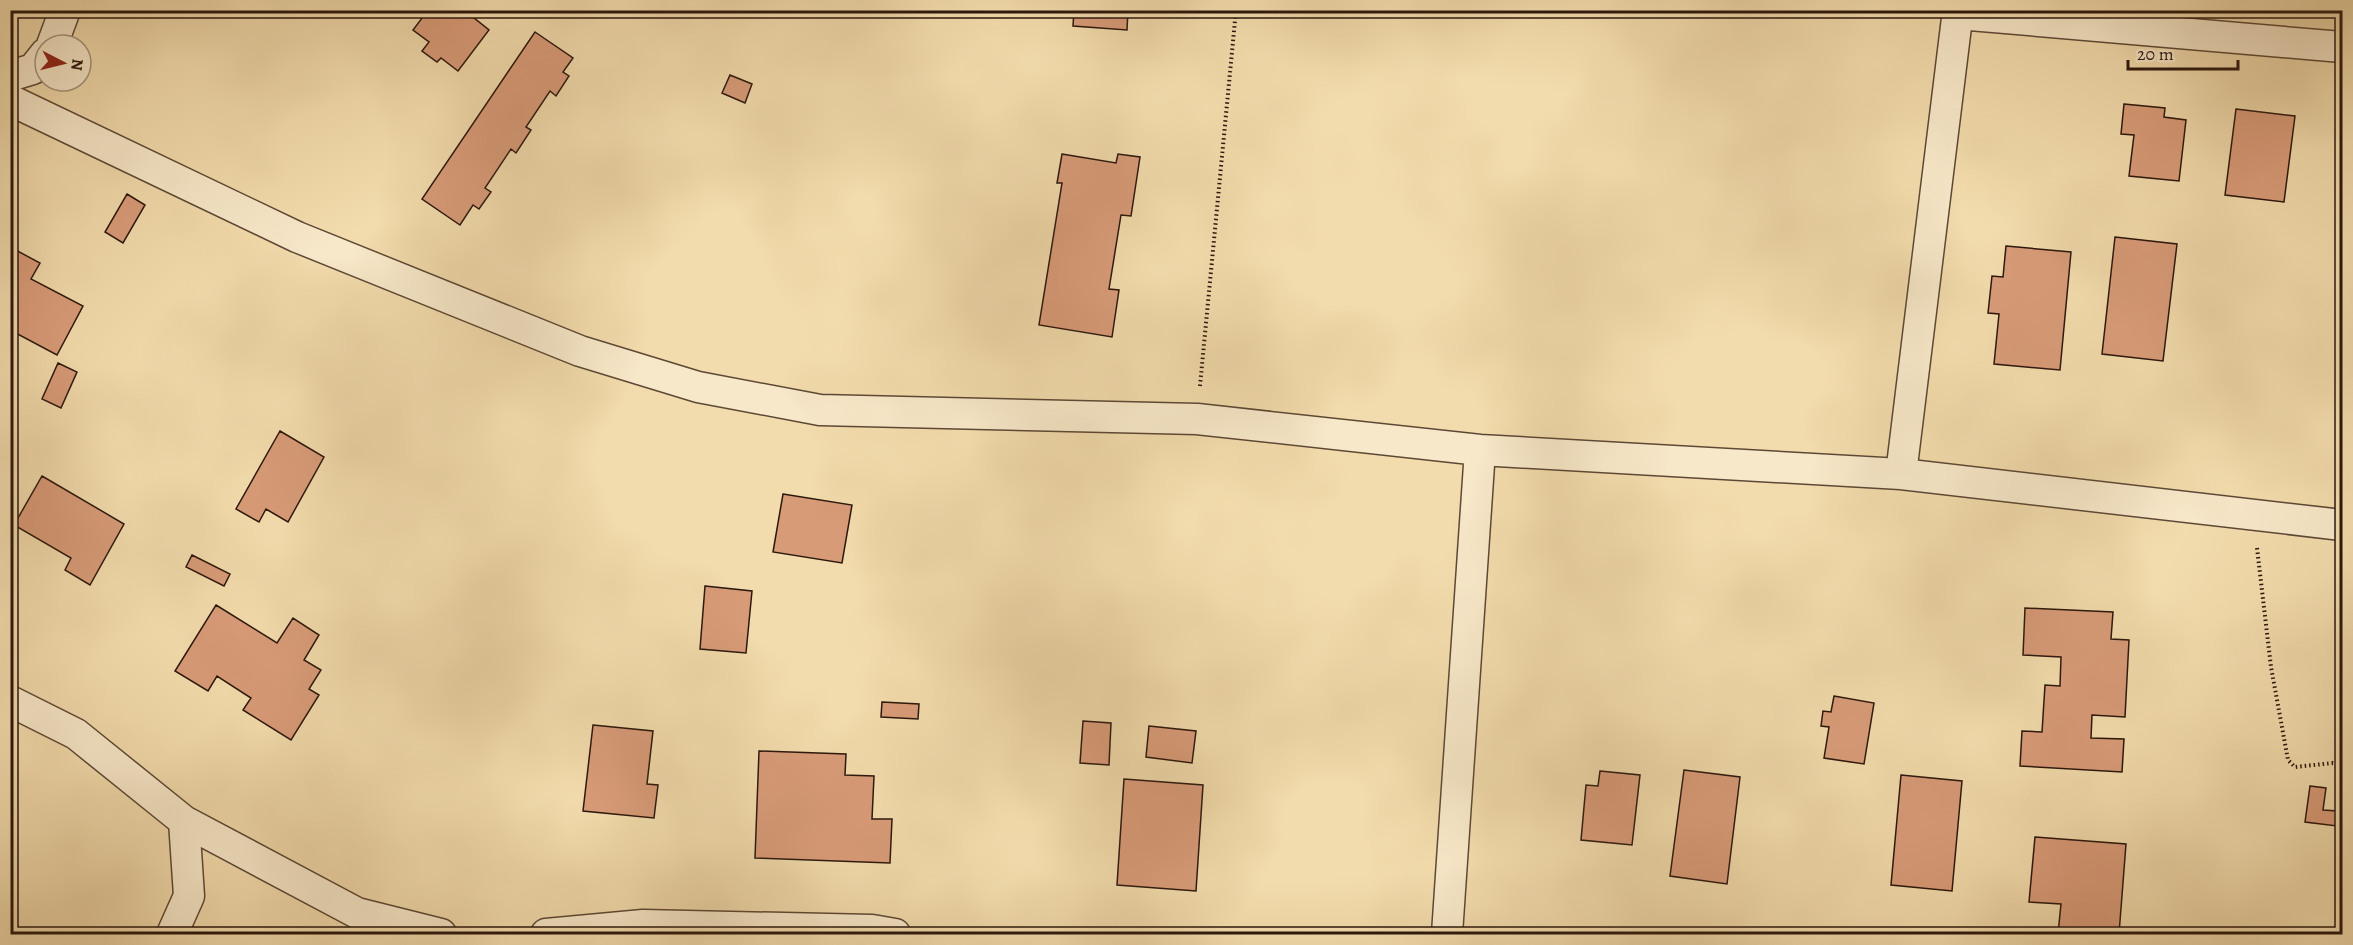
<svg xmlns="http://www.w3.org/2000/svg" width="2353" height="945" font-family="Alegreya,serif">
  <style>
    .building { fill: #d89b78; stroke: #2b170d; stroke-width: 1.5 }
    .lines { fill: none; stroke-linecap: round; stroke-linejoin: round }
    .minor-casing { stroke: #5d4835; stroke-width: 33 }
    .path { stroke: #2b170d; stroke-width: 4; stroke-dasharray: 1.5 3; stroke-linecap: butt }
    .minor { stroke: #f7e8c9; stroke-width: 30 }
  </style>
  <rect width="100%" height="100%" fill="#f2dbac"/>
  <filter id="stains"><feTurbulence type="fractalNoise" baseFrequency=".00333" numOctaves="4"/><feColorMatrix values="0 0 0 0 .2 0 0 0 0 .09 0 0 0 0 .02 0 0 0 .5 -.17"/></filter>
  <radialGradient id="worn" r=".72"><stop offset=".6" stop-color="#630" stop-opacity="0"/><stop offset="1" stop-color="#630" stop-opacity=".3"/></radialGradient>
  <path class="building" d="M428,10h36l25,20 -31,41 -17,-13 -4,4 -15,-11 7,-9 -16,-12z
    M1074,10h54l-1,20 -54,-4z
    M535,32l38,26 -10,14 6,4 -13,20 -6,-5 -24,36 5,3 -15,23 -5,-4 -26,39 6,4 -12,17 -6,-4 -13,20 -38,-26z
    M730,75l22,9 -7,19 -23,-10z
    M2124,104l41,4 -1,9 22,3 -7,61 -50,-5 5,-41 -13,-1z
    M2236,109l59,7 -11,86 -59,-7z
    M1062,154l54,9 2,-9 22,3 -9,59 -10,-1 -12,74 10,1 -7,47 -73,-12 23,-142h-5z
    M127,194l18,11 -22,38 -18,-11z
    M2115,237l62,7 -14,117 -61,-7z
    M2006,246l65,6 -11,118 -66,-6 5,-50 -11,-1 4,-37 11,1z
    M10,247l30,16 -9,16 52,27 -26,49 -47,-25z
    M58,363l19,9 -16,36 -19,-9z
    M280,431l44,26 -36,65 -22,-13 -7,13 -23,-13z
    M42,476l82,48 -34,61 -25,-15 6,-12 -57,-33z
    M783,494l69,11 -10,58 -69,-11z
    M192,555l38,19 -6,12 -38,-19z
    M705,586l47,5 -6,62 -46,-4z
    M216,605l61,38 16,-25 26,17 -15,25 17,10 -12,19 10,6 -28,45 -48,-30 8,-12 -34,-22 -9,15 -33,-20z
    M2025,608l88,4 -2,27 18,1 -4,77 -33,-2 -1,23 33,1 -2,33 -102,-6 2,-35 20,1 3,-47 15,1 1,-29 -38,-2z
    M1834,696l40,7 -10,61 -40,-6 5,-31 -8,-1 2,-15 8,1z
    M882,702l37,2 -1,15 -37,-2z
    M1083,721l28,2 -2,42 -29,-2z
    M593,725l60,6 -6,53 11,1 -4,33 -71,-7z
    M1149,726l47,5 -4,32 -46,-6z
    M759,751l87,3 -1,21 29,1 -2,43h20l-2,44 -135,-5z
    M1684,770l56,7 -13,107 -57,-8z
    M1600,771l40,4 -8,70 -51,-5 5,-55 12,1z
    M1901,775l61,6 -10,110 -61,-6z
    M1124,779l79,6 -7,106 -79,-6z
    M2310,786l16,2 -3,22 15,1 -1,15 -32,-4z
    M2035,837l91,7 -7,90h-61l3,-30 -32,-2z"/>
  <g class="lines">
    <g class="minor-casing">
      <path id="minor" d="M1958,14l384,33
        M52,45l13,-35
        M10,76l23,-7 12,-15
        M10,100l287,137 283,114 118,36 122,23 377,9 283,31 421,24 441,51
        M1901,474l57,-464
        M10,701l66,33 108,87 5,75 -17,38
        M184,821l173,92 84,21
        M546,934l97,-9 229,5 23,4
        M1447,934l33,-484"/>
    </g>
    <path class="path" d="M1200,386l36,-376
      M2257,548l14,119 17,93 7,7 38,-4 9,3"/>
    <use href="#minor" class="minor"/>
  </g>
  <rect width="2353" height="945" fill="none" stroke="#f2dbac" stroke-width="36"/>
  <rect x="12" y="12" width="2329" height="921" fill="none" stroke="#2b170d" stroke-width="3"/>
  <rect x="18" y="18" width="2317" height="909" fill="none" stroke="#2b170d" stroke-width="1.5"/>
  <g transform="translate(63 63) rotate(97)"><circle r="28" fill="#f7e8c9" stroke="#a5947e" stroke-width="1.5"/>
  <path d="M0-4.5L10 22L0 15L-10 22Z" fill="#8f2418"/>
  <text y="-9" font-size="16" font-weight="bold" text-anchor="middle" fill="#2b170d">N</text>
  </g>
  <path d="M2128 60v9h110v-9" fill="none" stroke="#2b170d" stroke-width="3"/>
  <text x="2137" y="60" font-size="18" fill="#2b170d" stroke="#f7e8c9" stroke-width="4.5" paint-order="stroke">20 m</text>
  <rect width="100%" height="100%" filter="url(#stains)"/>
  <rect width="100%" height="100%" fill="url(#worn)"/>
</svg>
